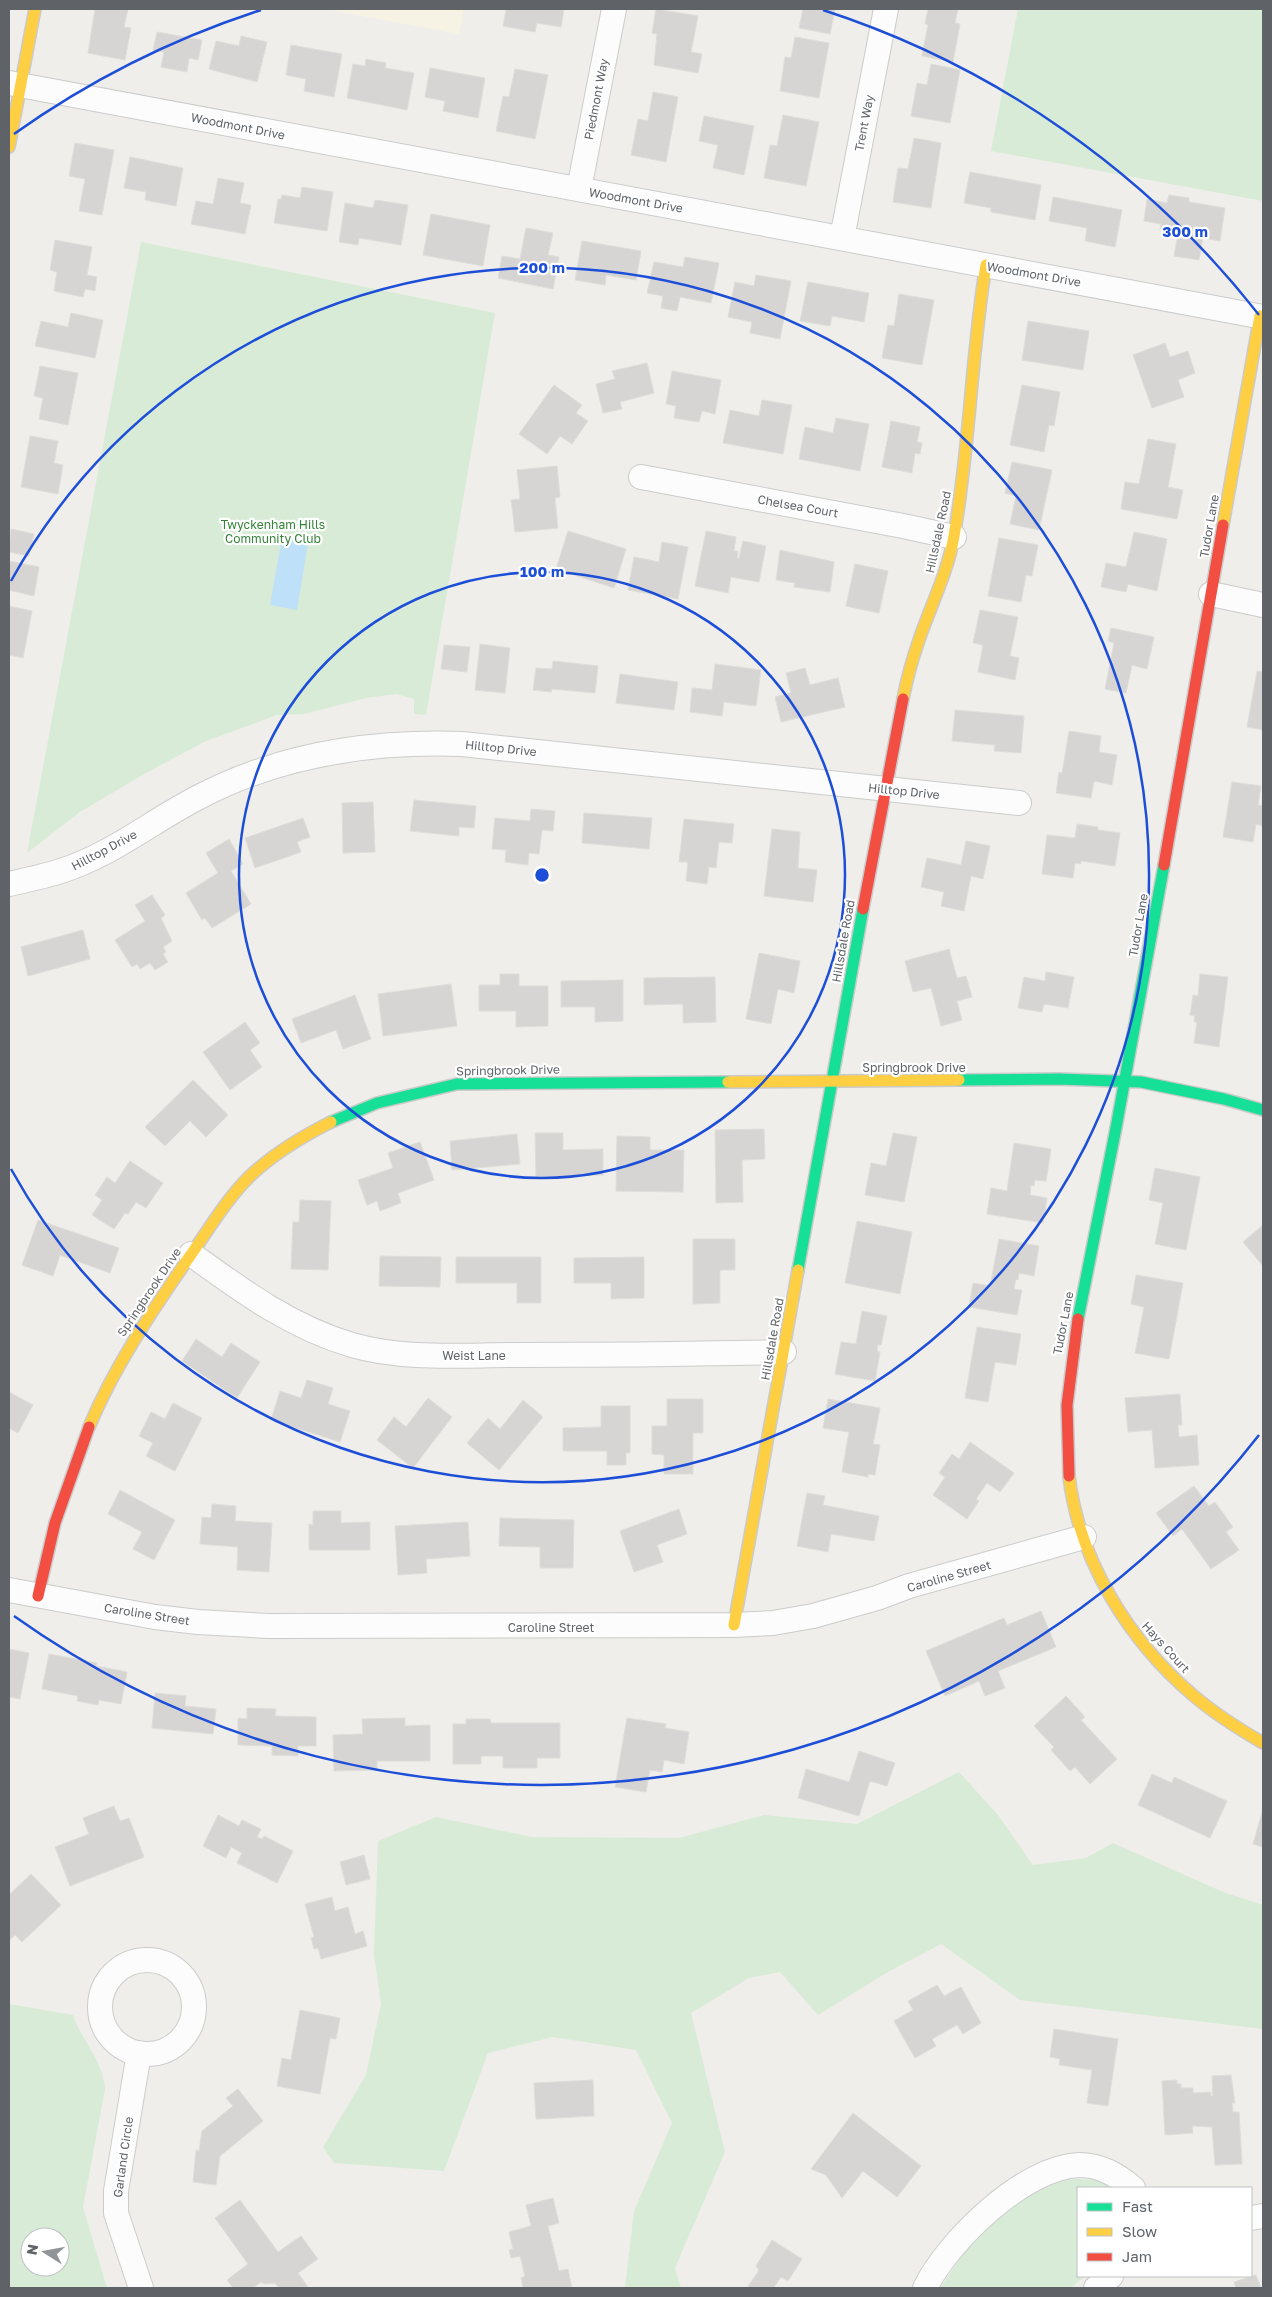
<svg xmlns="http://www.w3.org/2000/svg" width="1272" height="2297" font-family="'Golos Text',sans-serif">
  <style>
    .commercial { fill: #f7f3e4 }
    .green { fill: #d8ebd6; fill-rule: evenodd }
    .water { fill: #bfe0f9 }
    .building { fill: #d6d5d3; stroke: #deddd9 }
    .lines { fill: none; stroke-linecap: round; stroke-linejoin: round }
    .street-casing { stroke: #cbcccc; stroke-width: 26 }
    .fast-casing { stroke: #cacacb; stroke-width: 14 }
    .slow-casing { stroke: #cacacb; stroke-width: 14 }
    .jam-casing { stroke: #cacacb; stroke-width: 14 }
    .street { stroke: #fdfcfc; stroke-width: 24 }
    .fast { stroke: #16e098; stroke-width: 11 }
    .slow { stroke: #ffcf43; stroke-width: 11 }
    .jam { stroke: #f24e42; stroke-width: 11 }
    .ring { fill: none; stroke: #1d4ed8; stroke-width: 2.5 }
    .labels { text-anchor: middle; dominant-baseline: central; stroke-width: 4.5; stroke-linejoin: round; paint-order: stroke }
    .street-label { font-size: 12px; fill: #5f6368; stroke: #fff }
    .park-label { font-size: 12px; fill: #348238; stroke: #fff }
    .centre { fill: #1d4ed8; stroke: #fff; stroke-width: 2.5 }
    .ring-label { font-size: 15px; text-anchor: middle; font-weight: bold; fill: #1d4ed8; stroke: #fff; stroke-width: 4.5; stroke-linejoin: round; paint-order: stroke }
  </style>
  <rect width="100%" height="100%" fill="#efeeea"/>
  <path class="commercial" d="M325,9h139l-5,25z"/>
  <path class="green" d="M1018,9h245v192l-272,-50z
    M141,242l354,71 -69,402 -12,-1v-15l-18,-5 -30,4 -62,16 -27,1 -71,26 -60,32 -66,39 -53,41z
    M959,1772l39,43 35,50 53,-7 27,-15 110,49 40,13v124l-243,-29 -79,-56 -53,28 -70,43 -38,-43 -31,6 -58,35 34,139 -50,116 6,20h-56l9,-77 38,-88 -36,-73 -83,-13 -65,16 -44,118 -110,-8 -11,-16 43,-72 15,-71 -7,-50 4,-113 58,-24 96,20 147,1 85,-23 93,9z
    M9,2004l64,11c9,26 31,48 32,74l-22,118 24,81h-98zM30,2237h30v30h-30z
    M1076,2179l23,1 13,8h-34v88h7l-14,12h-131l26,-38 47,-46 44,-24z"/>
  <path class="water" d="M282,538l26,5 -11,67 -27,-5z"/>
  <path class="building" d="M95,9h33l-4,18 7,1 -6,32 -37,-7z
    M506,9h58l-3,18 -24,-4 -2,9 -32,-6z
    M656,9l42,7 -7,36 11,2 -4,19 -44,-8 3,-31 -5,-1z
    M803,9h32l-5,25 -31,-6z
    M928,9h30l-3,14 5,1 -7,38 -31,-6 6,-31 -3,-1z
    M157,32l45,8 -4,20 -9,-2 -2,14 -26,-5 3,-15 -11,-2z
    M241,36l26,6 -10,40 -48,-13 7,-28 23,5z
    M795,37l34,6 -10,55 -39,-7 5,-34 6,1z
    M291,45l51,9 -8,43 -30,-6 2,-12 -20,-4z
    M366,59l20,4 -1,5 29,5 -7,37 -60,-12 6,-34 12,2z
    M931,64l29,6 -10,53 -39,-7 6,-33 10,2z
    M430,68l55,10 -7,40 -35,-7 2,-10 -20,-4z
    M515,69l33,6 -13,64 -39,-8 7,-35 6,1z
    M653,92l25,5 -12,65 -35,-7 7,-36 10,2z
    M783,115l36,7 -13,64 -42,-8 6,-33 7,1z
    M704,116l50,10 -10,49 -31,-7 5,-23 -19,-4z
    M914,138l27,5 -10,65 -38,-6 5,-34 10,1z
    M75,143l39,7 -12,65 -23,-4 6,-32 -16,-3z
    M130,157l53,11 -7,38 -31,-6 1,-8 -22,-4z
    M970,172l71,13 -6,35 -44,-8v-4l-27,-5z
    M218,178l26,5 -4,20 11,2 -6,29 -54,-10 5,-23 17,3z
    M302,187l31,5 -6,39 -53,-8 4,-24h3l1,-4 18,3z
    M1169,195l20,3v4l36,6 -5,33 -17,-3 -4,22 -25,-4 4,-23 -18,-3 1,-6 -17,-3 3,-22 20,4z
    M1053,197l69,13 -7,37 -30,-6 2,-13 -38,-7z
    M375,200l33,5 -7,40 -42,-7 -1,7 -19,-3 6,-39 28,5z
    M431,214l59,11 -7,41 -60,-11z
    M526,228l27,5 -5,22 11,2 -6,32 -55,-11 4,-22 18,3z
    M55,240l37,7 -5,28 10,2 -2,14 -10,-2 -2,8 -29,-6 3,-19 -7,-2z
    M582,241l59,10 -5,29 -30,-5 -1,10 -30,-5z
    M685,257l34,6 -8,40 -31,-6 -3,14 -16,-3 2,-12 -16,-3 7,-31 29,5z
    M756,275l35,6 -11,58 -30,-6 2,-11 -24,-5 7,-35 19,4z
    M808,282l61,11 -5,29 -32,-6 -2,10 -30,-5z
    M899,294l35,6 -12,65 -40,-7 6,-33 6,1z
    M71,313l32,7 -8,38 -60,-12 6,-25 27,6z
    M1028,321l61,10 -6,39 -61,-10z
    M1165,343l5,14 18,-6 7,22 -17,7 6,17 -32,11 -19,-53z
    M647,363l7,30 -34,9 2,7 -19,4 -7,-29 19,-5 -3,-8z
    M40,366l38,7 -10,52 -29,-6 4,-21 -9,-2z
    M672,371l49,9 -6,34 -13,-3 -3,11 -25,-4 2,-12 -10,-2z
    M554,385l28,20 -6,8 12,8 -16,23 -12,-8 -13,18 -28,-20z
    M1022,385l38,7 -6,34 -5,-1 -5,27 -34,-7z
    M762,400l30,5 -9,49 -60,-11 7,-33 29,6z
    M836,418l33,6 -9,47 -61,-12 6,-32 28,6z
    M891,421l29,6 -3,15 5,1 -2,11 -5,-1 -3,20 -30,-6z
    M30,436l28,5 -4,22 9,2 -5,29 -37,-7z
    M1148,439l28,5 -8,43 15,3 -6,29 -56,-10 4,-27 14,2z
    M1012,462l40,8 -13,60 -29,-6 6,-28 -11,-3z
    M557,466l3,31 -5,1 3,30 -43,4 -4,-32 9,-1 -3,-29z
    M11,529l23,5 -5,22 -20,-4z
    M568,531l58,18 -12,39 -58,-19z
    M706,531l30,6 -2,14h4l-1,7h2l4,-17 23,5 -7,36 -28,-5 -3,16 -33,-7z
    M1134,532l33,7 -10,52 -29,-7 -2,8 -25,-5 5,-24 20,4z
    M999,538l39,7 -6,31 -6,-1 -5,27 -33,-6z
    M662,542l26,5 -10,52 -50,-9 6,-33 25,5z
    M780,550l54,12 -4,30 -36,-5 1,-4 -19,-3z
    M9,561l30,6 -5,29 -25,-6z
    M855,564l33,7 -9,42 -33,-7z
    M9,606l23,5 -9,47 -14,-3z
    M980,610l38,7 -8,39 9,2 -4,22 -37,-8 5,-27 -10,-2z
    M1111,628l43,9 -7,32 -15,-4 -6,28 -21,-4 9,-46 -6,-2z
    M480,644l30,4 -5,45 -30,-3z
    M444,645l26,2 -3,25 -26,-3z
    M553,661l45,5 -3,27 -43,-4 -1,3 -18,-2 3,-22 16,1z
    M715,664l46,6 -5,36 -32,-4 -2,14 -32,-4 2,-24 20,2z
    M805,668l5,17 28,-7 7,29 -64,15 -6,-25 16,-4 -5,-20z
    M1257,671l6,1v58l-16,-3z
    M620,674l58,8 -4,28 -58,-7z
    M955,710l69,6 -3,37 -27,-2 1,-6 -43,-4z
    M1069,731l32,5 -2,16 18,3 -5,30 -18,-4 -3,17 -35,-5 3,-21 3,1z
    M1232,782l29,4 -3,19 5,1v20l-7,-2 -3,18 -30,-5z
    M414,800l62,6 -2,22 -15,-1v9l-49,-5z
    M373,802l2,50 -32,1 -1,-50z
    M531,809l24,2 -2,20 -11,-1 -3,24 -10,-1 -1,12 -23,-3 1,-12 -14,-1 3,-31 35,3z
    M584,813l68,5 -3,31 -67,-6z
    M303,818l7,19 -13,5 4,10 -46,16 -10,-30z
    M684,819l50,5 -2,19 -13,-1 -3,26 -7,-1 -2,17 -21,-3 2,-19h-9z
    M1077,824l21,3v3l22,3 -5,33 -34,-5v3l-6,-1 -2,15 -31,-4 5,-39 28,3z
    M772,829l28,3 -2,36 19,2 -4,32 -49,-6z
    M229,839l14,25 -12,7 20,33 -39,24 -7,-10 -3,2 -16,-27 32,-20 -12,-20z
    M966,841l24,5 -7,33 -12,-3 -7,35 -23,-5 3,-14 -23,-5 6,-29 34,7z
    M152,895l13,20 -4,3 11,23 -9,6 3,5 -3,2 5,8 -13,8 -5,-7 -10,6 -3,-5 -5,3 -17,-27 30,-19 -10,-16z
    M83,930l7,29 -62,17 -7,-29z
    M949,949l8,29 9,-2 6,21 -15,4 5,19 -21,6 -10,-38 -18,4 -8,-31z
    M759,953l41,8 -6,32 -16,-4 -7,35 -25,-5z
    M1046,972l28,5 -6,31 -24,-4 -2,8 -24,-4 6,-31 21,4z
    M500,974h19v12h29v40l-32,1v-16h-37v-26h21z
    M1200,974l28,3 -9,70 -25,-4 3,-21h-3l1,-6 -5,-1 3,-20 5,1z
    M715,977l1,45 -33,1v-19l-39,1v-27z
    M623,980v41l-28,1v-15h-34v-26z
    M451,984l6,42 -74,10 -5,-42z
    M355,995l16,44 -28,10 -7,-19 -35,13 -9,-24z
    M245,1022l15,21 -10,7 12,17 -32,23 -27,-38z
    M193,1080l35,35 -22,22 -16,-16 -25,25 -20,-19z
    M764,1129l1,30 -23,1 1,42 -27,1 -1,-73z
    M535,1133h28v17l40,-1v26l-67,2z
    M893,1133l24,4 -13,65 -39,-7 6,-32 15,3z
    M517,1134l3,30 -68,6 -2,-29z
    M617,1136l33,1v13h34l-1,42 -67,-1z
    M420,1142l14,38 -36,13 3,10 -21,8 -3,-10 -10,4 -9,-25 35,-12 -5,-15z
    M1014,1143l37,6 -5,32 -11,-1 -1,6 -3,-1 -1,10 17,3 -4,25 -56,-9 4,-26 16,3z
    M130,1161l33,22 -17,25 -10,-6 -8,12 -3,-1 -11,16 -22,-14 10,-15 -7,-5 12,-18 8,6z
    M1155,1168l45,9 -14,73 -31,-6 8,-41 -14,-3z
    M300,1200l31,1 -3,69 -37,-1 2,-47h6z
    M38,1220l81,28 -9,25 -50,-18 -7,21 -31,-11z
    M857,1221l55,11 -12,62 -55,-11z
    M1263,1225v41l-20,-24z
    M693,1239h42v31h-15v33l-27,1z
    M999,1239l40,7 -5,30 -15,-3 -1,7 -2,-1 -2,10 8,1 -5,25 -48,-8 4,-24 17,3z
    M380,1256l61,1 -1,30 -61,-1z
    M456,1257h85v46h-24v-20h-61z
    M644,1257v41l-33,1v-16h-37v-25z
    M1136,1275l47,8 -14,76 -34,-6 9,-46 -13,-3z
    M862,1311l25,5 -6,29h-3l-1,6 3,1 -5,29 -40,-7 6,-32 15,2z
    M977,1327l44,7 -5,31 -21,-3 -7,40 -23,-4z
    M196,1339l26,18 9,-14 29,19 -23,36 -55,-37z
    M307,1380l26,8 -5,16 22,7 -10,31 -69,-22 9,-29 21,7z
    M9,1392l24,13 -15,28 -9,-5z
    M1180,1394l2,31h-4l1,12 18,-2 2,30 -44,3 -3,-38 -24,2 -3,-34z
    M428,1398l24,19 -39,51 -36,-28 17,-23 12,10z
    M667,1399h36v34h-10v41h-29v-19l-12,-1v-28h15z
    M828,1399l52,9 -7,36 7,1 -5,30 -7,-1v3l-26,-5 7,-40 -26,-4z
    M523,1400l20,17 -44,53 -32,-27 21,-25 12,11z
    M173,1403l29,15 -27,53 -29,-15 7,-13 -14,-7 12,-24 14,7z
    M601,1406h29v47h-4v12h-19v-14h-44v-23l38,-1z
    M970,1442l44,31 -14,19 -13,-9 -11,16 3,2 -12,18 -34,-24 12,-18 -6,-4 13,-19 7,5z
    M1194,1486l15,20 6,-4 18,25 -7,5 13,18 -28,19 -29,-40 -9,7 -17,-23z
    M120,1490l55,30 -21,40 -21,-11 9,-17 -34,-18z
    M807,1493l18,3 -2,9 56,11 -5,25 -43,-7 -3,18 -31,-6z
    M212,1504l24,2 -1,15 37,2 -3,49 -32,-2 1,-23 -38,-3 2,-27 9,1z
    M679,1509l8,25 -30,11 6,17 -29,10 -14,-41z
    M313,1511h28v12l29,-1v28h-61v-26l4,1z
    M500,1518l74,2 -1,48h-33v-21l-41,-1z
    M468,1522l2,34 -44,3 1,14 -29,2 -3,-49z
    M1041,1611l15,36 -58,24 7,17 -20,8 -6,-15 -34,15 -19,-45 78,-33 3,7z
    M9,1649l20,4 -9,46 -11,-2z
    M49,1654l48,9 -1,3 31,6 -6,32 -22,-4 -1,5 -21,-4 1,-5 -36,-7z
    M155,1693l31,3 -1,10 31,3 -3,25 -61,-6z
    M1066,1696l19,21 -4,3 36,39 -27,25 -15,-17 -5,4 -19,-21 3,-3 -20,-21z
    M247,1708l29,1 -1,7 41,1v29h-18v10l-26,-1v-9l-34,-1v-27l9,1z
    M405,1718v8l25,-1v36h-53v9l-43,1 -1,-36 30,-1 -1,-15z
    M627,1718l39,6 -1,4 24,4 -5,32 -20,-4 -2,12 -12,-2 -4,22 -31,-5z
    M466,1719h24l1,4h69v35h-23v10h-34v-12h-22v8h-28v-40h13z
    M859,1751l36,12 -8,23 -17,-5 -11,35 -61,-18 8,-29 43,13z
    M1152,1774l20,9 2,-6 53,24 -17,37 -72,-33z
    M114,1806l6,15 9,-3 15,39 -74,29 -15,-39 34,-13 -6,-16z
    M1263,1809v38l-10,-3z
    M218,1815l21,11 3,-6 19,9 -4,8 5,2 2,-3 29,15 -16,32 -40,-20 5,-10 -11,-6 -5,11 -23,-12z
    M364,1855l6,24 -24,6 -6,-23z
    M31,1874l30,31 -39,37 -7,-7 -6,6v-46z
    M332,1897l3,14 13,-4 7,27 8,-3 4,15 -46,13 -3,-11 -4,1 -3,-11 3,-1 -9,-33z
    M937,1985l7,11 17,-9 20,36 -18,11 -6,-9 -25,14 4,7 -21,12 -21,-37 19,-11 -5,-9z
    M300,2010l40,8 -4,21 -6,-1 -10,56 -43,-8 5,-28 9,2z
    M1054,2029l64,10 -10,67 -21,-3 5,-33 -33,-5 1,-6 -10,-2z
    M1231,2075l4,28h-3l1,9h6l3,52 -27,1 -3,-38 -20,-1 1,7 -28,2 -3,-54 15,-1v4h4v4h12v5l18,-1v4h2l-1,-20z
    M593,2080l1,36 -58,3 -2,-36z
    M238,2089l25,32 -43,35 -4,29 -23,-3 3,-32 3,1 3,-20 31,-25 -7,-8z
    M853,2113l68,53 -24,31 -34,-26 -21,27 -16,-23 -15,-6z
    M553,2198l6,25 -11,3 11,45 9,-2 4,19h-49l-2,-10 4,-2 -5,-20 -9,2 -2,-8 4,-1 -4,-17 22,-6 -5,-21z
    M240,2200l38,52 23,-16 17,23 -20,14 10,14 -29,1 -4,-5 -10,1 -4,-2 -8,6h-20l-6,-8 21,-16 -33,-46z
    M772,2240l30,19 -14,22 -7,-4 -7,10 2,1h-29l12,-18 -3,-4z
    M1256,2275l5,13h-25l-2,-6z"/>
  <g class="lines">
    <g class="street-casing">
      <path id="street" d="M9,83l1254,234
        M579,189l35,-180
        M842,238l44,-229
        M641,477l262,49 51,11
        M1211,594l52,11
        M9,884c18,-4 37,-8 55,-14 49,-16 91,-51 137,-74 81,-42 171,-55 261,-52l557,59
        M191,1254c51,37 100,73 161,91 52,15 109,10 162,10 90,0 180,-1 270,-3
        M9,1590l146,27 43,5 70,4 466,-1 39,-2 40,-7 64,-18 32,-12 175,-49
        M100 2007a47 47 0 1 1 94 0a47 47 0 1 1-94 0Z
        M139,2053l-23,138v22l25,75
        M1251,2218l12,-2
        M925,2288c23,-47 99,-121 154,-123 22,0 38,10 54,23
        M1096,2288l15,-12"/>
    </g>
    <g class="fast-casing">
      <path id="fast" d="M959,1080l100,-1 82,3 83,17 39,11
        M331,1122l46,-19 80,-19 271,-2
        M798,1270l65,-361
        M1078,1319l38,-191 48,-263"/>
    </g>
    <g class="slow-casing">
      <path id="slow" d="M9,147l26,-138
        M1223,525l37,-209
        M903,699c4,-21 10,-42 17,-62 12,-34 28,-66 34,-101 16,-89 17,-181 32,-271
        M728,1082l231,-2
        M89,1427c26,-62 63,-116 101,-171 19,-27 36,-56 59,-79 24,-23 54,-41 82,-55
        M1069,1476c10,85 60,165 125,220 21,18 45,33 69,47
        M734,1625l64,-355"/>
    </g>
    <g class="jam-casing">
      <path id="jam" d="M1164,865l59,-340
        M863,909l40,-210
        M1069,1476l-2,-71 11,-86
        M38,1596l17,-73 34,-96"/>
    </g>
    <use href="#street" class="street"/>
    <use href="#fast" class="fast"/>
    <use href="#slow" class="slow"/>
    <use href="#jam" class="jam"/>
  </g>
  <g class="ring">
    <circle cx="542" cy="875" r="303"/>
    <path d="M11 581A607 607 0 1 1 11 1169"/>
    <path d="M1259 1435A910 910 0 0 1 14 1616M14 134A910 910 0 0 1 261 10M823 10A910 910 0 0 1 1259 315"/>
  </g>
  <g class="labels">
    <g class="street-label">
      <text transform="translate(596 99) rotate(-79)">Piedmont Way</text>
      <text transform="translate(864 123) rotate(-79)">Trent Way</text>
      <text transform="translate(238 126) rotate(11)">Woodmont Drive</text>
      <text transform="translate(636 200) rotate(10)">Woodmont Drive</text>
      <text transform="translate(1034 274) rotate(10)">Woodmont Drive</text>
      <text transform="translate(798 506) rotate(10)">Chelsea Court</text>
      <text transform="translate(1209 526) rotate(-80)">Tudor Lane</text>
      <text transform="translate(938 532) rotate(-78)">Hillsdale Road</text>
      <text transform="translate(501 748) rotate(6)">Hilltop Drive</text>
      <text transform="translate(904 791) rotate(6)">Hilltop Drive</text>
      <text transform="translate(104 850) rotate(-28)">Hilltop Drive</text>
      <text transform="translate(1138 925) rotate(-80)">Tudor Lane</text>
      <text transform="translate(843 941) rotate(-80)">Hillsdale Road</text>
      <text x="914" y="1067">Springbrook Drive</text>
      <text transform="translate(508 1070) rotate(-1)">Springbrook Drive</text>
      <text transform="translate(149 1292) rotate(-56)">Springbrook Drive</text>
      <text transform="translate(1063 1323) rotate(-79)">Tudor Lane</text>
      <text transform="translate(772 1339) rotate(-80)">Hillsdale Road</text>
      <text x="474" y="1355">Weist Lane</text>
      <text transform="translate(949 1576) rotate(-16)">Caroline Street</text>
      <text transform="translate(147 1614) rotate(9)">Caroline Street</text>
      <text x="551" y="1627">Caroline Street</text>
      <text transform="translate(1166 1647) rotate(48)">Hays Court</text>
      <text transform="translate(123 2157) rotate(-82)">Garland Circle</text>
    </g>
    <g class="park-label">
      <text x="273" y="524">Twyckenham Hills<tspan x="273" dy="14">Community Club</tspan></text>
    </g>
  </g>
  <circle cx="542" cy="875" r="8" class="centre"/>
  <g class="ring-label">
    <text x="1185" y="237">300 m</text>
    <text x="542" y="273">200 m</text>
    <text x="542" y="577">100 m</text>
  </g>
  <rect width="1272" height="2297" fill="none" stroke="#5f6368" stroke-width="20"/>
  <rect x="1077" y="2187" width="175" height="90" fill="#ffffff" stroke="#bfc1c3"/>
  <rect x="1087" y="2203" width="25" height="8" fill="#16e098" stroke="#bfc1c3"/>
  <text x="1122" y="2212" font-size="15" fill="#5f6368">Fast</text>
  <rect x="1087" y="2228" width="25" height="8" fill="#ffcf43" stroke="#bfc1c3"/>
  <text x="1122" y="2237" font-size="15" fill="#5f6368">Slow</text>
  <rect x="1087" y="2253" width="25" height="8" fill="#f24e42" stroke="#bfc1c3"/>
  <text x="1122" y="2262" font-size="15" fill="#5f6368">Jam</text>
  <g transform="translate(45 2252) rotate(281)"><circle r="24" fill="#ffffff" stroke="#bfc1c3"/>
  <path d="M0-4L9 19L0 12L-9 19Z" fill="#919496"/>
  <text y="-8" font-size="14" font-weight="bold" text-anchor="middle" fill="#5f6368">N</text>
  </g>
</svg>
